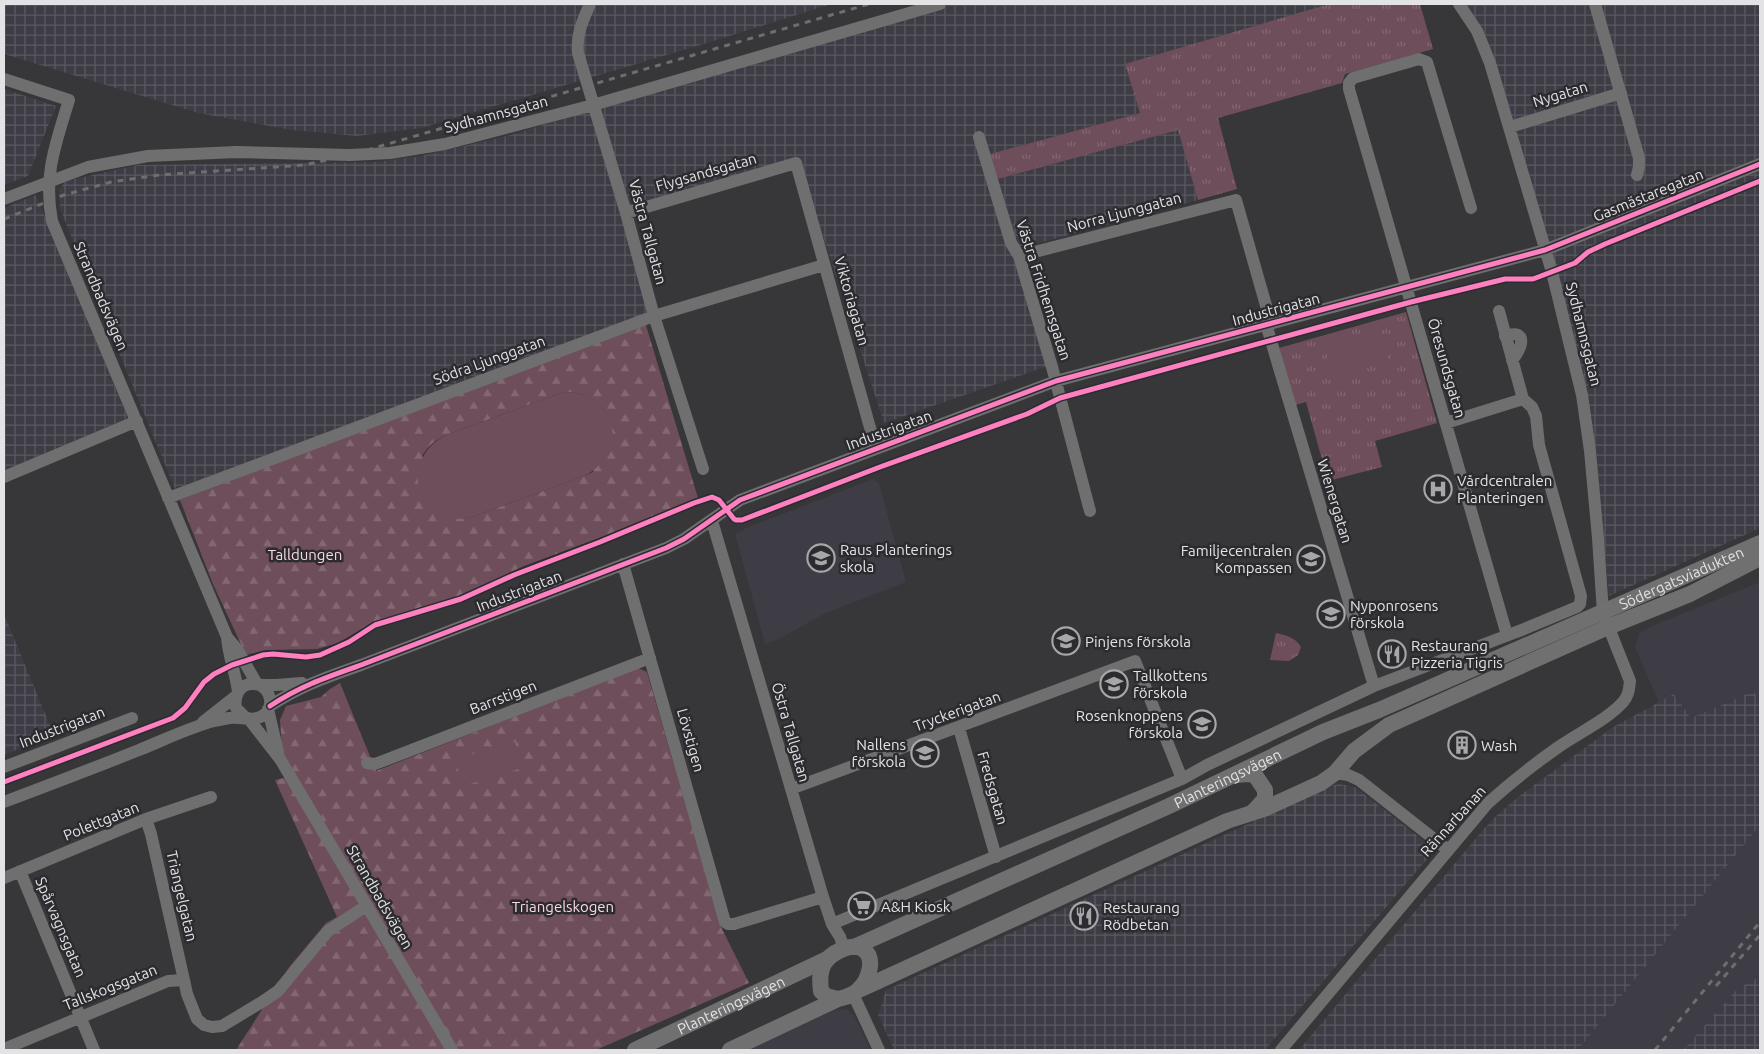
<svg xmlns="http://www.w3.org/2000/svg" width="1764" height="1054" font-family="Ubuntu,sans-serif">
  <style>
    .built { fill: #3e3d46 }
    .industrial { fill: url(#industrial-grid) }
    .forest { fill: url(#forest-firs); fill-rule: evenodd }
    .park { fill: url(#park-tufts) }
    .pitch { fill: #6f4e5b }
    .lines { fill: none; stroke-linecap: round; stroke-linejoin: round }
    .minor { stroke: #706f70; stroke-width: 12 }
    .major { stroke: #707071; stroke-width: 16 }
    .rail { stroke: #6e6d6f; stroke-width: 3; stroke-dasharray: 6 6; stroke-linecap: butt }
    .cycleway-casing { stroke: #2c2b2f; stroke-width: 8 }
    .cycleway { stroke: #ff80c0; stroke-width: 5 }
    .labels { text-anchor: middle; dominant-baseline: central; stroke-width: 5; stroke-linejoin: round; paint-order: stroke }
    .street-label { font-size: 15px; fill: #e3e3e5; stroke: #2c2b2f }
    .poi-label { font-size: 15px; fill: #e3e3e5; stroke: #2c2b2f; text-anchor: start }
    .park-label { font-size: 15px; fill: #fad6e2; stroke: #2c2b2f }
  </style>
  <defs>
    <pattern id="industrial-grid" width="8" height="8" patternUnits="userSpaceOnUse" patternTransform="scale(1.25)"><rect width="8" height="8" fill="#3e3d46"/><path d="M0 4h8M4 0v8" fill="none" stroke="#5a5961"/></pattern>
    <pattern id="forest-firs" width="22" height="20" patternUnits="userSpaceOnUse" patternTransform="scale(1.25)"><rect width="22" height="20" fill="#6f4e5b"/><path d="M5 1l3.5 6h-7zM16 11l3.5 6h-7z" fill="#836772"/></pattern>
    <pattern id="park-tufts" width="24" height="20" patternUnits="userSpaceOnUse" patternTransform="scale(1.25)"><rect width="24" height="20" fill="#6f4e5b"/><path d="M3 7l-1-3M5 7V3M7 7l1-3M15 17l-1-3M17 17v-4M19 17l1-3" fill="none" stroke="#836772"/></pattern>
  </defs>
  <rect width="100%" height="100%" fill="#373638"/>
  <path class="built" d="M873,479l6,4 27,99 -80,31 -47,26 -14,5 -30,-110 11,-6z
    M1760,582v122l-6,-13 -63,27 -16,-24 -16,9 -24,-56 4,-14 13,-7z
    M1760,825v151l-23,13 -54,61h-105z
    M844,1009l6,2 5,6 16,33h-124l88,-40z"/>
  <path class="industrial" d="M4,4h828l-125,39 -286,85 -64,8 -65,-6 -94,-17 -194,-59z
    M952,4h377l-204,60 15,49 -149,41 7,25 180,-49 20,70 -185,50 35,116 -164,57 -86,-263 -168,49 -32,-103z
    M1465,4h295v524l-151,68 -13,-146 -38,-176z
    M4,89l52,17 -28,70 -24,9z
    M590,110l61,202 -476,177 -115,-280 -1,-20 7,-8 72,-16 238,-3 45,-6 90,-21z
    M36,195l92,223 -124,53v-263z
    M4,614l50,121 -50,20z
    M1754,691l6,13v121l-182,225h-279l183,-219 13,-14 23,-20 95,-70 61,-33 17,24z
    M1339,784l15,3 5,3 65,51 4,9 -1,9 -162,191h-371l-16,-35 8,-25 445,-204z
    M1760,976v74h-77l54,-61z"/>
  <path class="forest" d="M645,322l53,176 -99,40 -75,28 -63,29 -88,27 -35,21 -21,6 -52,1 -19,5 -33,-71 -33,-84zM564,392c18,0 30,6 41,19l-12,61 -9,4 -118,43 -44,-63c6,-10 13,-16 24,-21z
    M638,668l9,4 74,255 28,56 -153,67h-360l54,-84 36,-43 11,-6 -62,-137 9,-2 -4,-58 6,-14 35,-9 9,-8 10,-6 36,88z"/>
  <path class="park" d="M1329,4h91l13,45 -88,25 -3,9 -124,35 19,71 -39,11 -20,-70 -180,49 -8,-25 150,-41 -15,-49z
    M1406,312l31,111 -62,18 7,26 -54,14 -22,-79 -11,3 -16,-57z
    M1276,633c11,3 19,4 25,14l-3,8 -9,6 -19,-1z"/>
  <path class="pitch" d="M1379,331l2,1 7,26 -1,2 -53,15 -2,-1 -7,-25 1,-4z
    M564,392c53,0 67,60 20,84l-118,43c-53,0 -66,-60 -20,-84z
    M515,742l7,26 -59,18 -8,-27z"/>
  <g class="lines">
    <path class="minor" d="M590,4c-7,16 -14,30 -12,49l48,160 28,103 49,153
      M1595,4l44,154v9l-2,8
      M4,79l65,21c-13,43 -26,75 -17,121l175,416 10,12 20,35
      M1510,127l111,-34
      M979,137l32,106 8,13 33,111 38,144
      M4,199l84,-32 60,-11 88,-4 114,3 40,-2 55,-9 148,-39 347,-101
      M1471,208l-44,-146 -8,-3 -66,19 -4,5v6l158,546
      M626,213l170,-50 80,286
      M1019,256l217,-56 35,123
      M1266,324l108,362
      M1505,336c24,-8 17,13 7,24
      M1446,423l77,-24
      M4,477l133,-56
      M168,498l486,-182 170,-51
      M712,521l111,376 9,27 8,13 4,12
      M623,564l102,358 3,2h6l89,-27
      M227,637c1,19 9,36 11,55
      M259,685h17l26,-2
      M270,706c30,-20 57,-29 91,-41l305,-117 18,-9 56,-39 316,-119 489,-131 215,-86
      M268,709l10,43
      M248,718l32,41 172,291
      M203,722l33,-26
      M959,728l37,129
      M367,763l8,1 275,-106
      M4,767l128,-49
      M1335,773l13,2 11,5 89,70
      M791,789l344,-128 47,118
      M4,802c45,-17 90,-34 135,-52 25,-10 49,-22 75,-29 5,-1 10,-2 15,-3 12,-2 26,5 36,-4 11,-11 3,-31 -13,-30 -13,0 -18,13 -16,24l10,10
      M146,819l5,15 33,146
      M20,871l74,179
      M4,878l142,-59 65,-22
      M832,924l350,-145 25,-14 167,-79 150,-57 53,-22 3,-3 1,-8 -42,-151 -3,-29 -4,-9 -9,-8 -24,-88
      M853,994l26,56
      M4,1049l164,-68 16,-1 3,14 10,25 7,6 8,2 10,-1 43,-26 13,-9 50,-60 38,-25
      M1281,1050l207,-247c22,-20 45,-38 69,-55 21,-15 50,-28 66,-46 6,-7 6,-13 7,-21l-27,-68 -5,-75 -8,-87 -8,-56 -30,-123 -62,-209 -13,-32 -18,-27"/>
    <g class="major">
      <path d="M1237,775l10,-1 8,1 10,15v9l-13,14"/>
      <path id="s1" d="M854,947l315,-141 154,-74 56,-22 381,-167"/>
      <path d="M861,989l366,-168 37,-12 57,-26 14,-10 19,-22 35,-26 219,-98 82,-33 70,-36"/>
      <path id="s2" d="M635,1050l192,-91"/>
      <path d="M730,1050l108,-51c8,-2 16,-4 21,-10 9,-8 17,-30 5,-39 -11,-9 -34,3 -40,14 -5,8 -4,18 -3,27l5,5 12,3"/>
    </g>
    <path class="rail" d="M4,219l60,-24 47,-13 48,-7 145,-10 46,-10 519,-151
      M1716,986l44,-51
      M1655,1050l105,-128"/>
    <g class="cycleway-casing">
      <path id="cycleway" d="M270,706c30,-20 57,-29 91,-41l305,-117 18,-9 56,-39 316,-119 489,-131 215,-86
        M4,782l169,-64 12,-10 19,-26 10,-8 18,-9 31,-10 10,-1 33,3 14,-2 29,-13 26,-17 86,-26 53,-24 86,-33 94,-39 18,-6 7,3 15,19 2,1h6l138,-53 147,-53 33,-16 351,-96 94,-23h28l42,-16 13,-11 17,-8 155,-63"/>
    </g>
    <use href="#cycleway" class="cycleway"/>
  </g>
  <defs>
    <g id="hospital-ring" transform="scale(1.4375)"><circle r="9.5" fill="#2c2b2f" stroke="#a7a6a8" stroke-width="1.5"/><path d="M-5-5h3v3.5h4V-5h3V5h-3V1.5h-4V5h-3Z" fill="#a7a6a8"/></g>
    <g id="school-ring" transform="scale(1.4375)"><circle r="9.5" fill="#2c2b2f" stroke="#a7a6a8" stroke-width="1.5"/><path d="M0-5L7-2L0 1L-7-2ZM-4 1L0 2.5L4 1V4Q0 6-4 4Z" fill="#a7a6a8"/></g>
    <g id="restaurant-ring" transform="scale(1.4375)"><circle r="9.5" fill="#2c2b2f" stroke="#a7a6a8" stroke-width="1.5"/><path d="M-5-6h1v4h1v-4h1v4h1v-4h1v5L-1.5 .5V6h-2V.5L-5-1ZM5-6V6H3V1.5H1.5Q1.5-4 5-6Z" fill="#a7a6a8"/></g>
    <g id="building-ring" transform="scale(1.4375)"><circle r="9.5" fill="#2c2b2f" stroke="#a7a6a8" stroke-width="1.5"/><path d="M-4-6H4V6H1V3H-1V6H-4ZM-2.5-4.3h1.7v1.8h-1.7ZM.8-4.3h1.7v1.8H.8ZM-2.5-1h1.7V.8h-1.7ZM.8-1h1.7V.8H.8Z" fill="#a7a6a8"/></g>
    <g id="supermarket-ring" transform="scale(1.4375)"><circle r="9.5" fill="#2c2b2f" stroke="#a7a6a8" stroke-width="1.5"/><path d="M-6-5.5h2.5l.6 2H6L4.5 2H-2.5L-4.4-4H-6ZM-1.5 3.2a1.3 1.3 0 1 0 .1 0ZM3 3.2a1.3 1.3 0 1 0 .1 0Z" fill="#a7a6a8"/></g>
  </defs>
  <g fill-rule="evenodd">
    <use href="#hospital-ring" x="1438" y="489"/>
    <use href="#school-ring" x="821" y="558"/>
    <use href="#school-ring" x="1311" y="559"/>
    <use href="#school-ring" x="1331" y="614"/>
    <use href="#school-ring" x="1066" y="641"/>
    <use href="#restaurant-ring" x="1392" y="654"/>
    <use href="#school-ring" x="1114" y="684"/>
    <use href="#school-ring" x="1202" y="724"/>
    <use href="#building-ring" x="1462" y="745"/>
    <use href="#school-ring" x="925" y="753"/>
    <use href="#supermarket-ring" x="862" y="906"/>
    <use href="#restaurant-ring" x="1084" y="916"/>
  </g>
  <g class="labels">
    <g class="street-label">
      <text transform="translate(1560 94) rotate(-17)">Nygatan</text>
      <text transform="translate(496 114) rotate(-15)">Sydhamnsgatan</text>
      <text transform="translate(706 172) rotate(-16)">Flygsandsgatan</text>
      <text transform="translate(1648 195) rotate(-22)">Gasmästaregatan</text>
      <text transform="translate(1124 212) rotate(-15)">Norra Ljunggatan</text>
      <text transform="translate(648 232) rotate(75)">Västra Tallgatan</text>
      <text transform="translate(1044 290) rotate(72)">Västra Fridhemsgatan</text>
      <text transform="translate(101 296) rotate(67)">Strandbadsvägen</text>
      <text transform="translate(852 301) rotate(74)">Viktoriagatan</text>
      <text transform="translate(1276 309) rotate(-15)">Industrigatan</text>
      <text transform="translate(1584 334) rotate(76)">Sydhamnsgatan</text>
      <text transform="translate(489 360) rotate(-20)">Södra Ljunggatan</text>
      <text transform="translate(1447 368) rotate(74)">Öresundsgatan</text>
      <text transform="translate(889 430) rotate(-20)">Industrigatan</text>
      <text transform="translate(1335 501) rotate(73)">Wienergatan</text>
      <text stroke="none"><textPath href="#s1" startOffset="906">Södergatsviadukten</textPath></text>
      <text transform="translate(519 591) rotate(-21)">Industrigatan</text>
      <text transform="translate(503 697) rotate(-21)">Barrstigen</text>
      <text transform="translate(957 711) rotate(-20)">Tryckerigatan</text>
      <text transform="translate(62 727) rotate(-21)">Industrigatan</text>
      <text transform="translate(791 732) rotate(74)">Östra Tallgatan</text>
      <text transform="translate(691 740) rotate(74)">Lövstigen</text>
      <text stroke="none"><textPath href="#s1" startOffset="410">Planteringsvägen</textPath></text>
      <text transform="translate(993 788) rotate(74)">Fredsgatan</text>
      <text transform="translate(101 821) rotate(-22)">Polettgatan</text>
      <text transform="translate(1453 821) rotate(-48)">Rännarbanan</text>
      <text transform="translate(182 896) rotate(77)">Triangelgatan</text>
      <text transform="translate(380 897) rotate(60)">Strandbadsvägen</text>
      <text transform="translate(61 927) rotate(67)">Spårvagnsgatan</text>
      <text transform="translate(110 987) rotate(-22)">Tallskogsgatan</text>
      <text stroke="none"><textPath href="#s2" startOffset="106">Planteringsvägen</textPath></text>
    </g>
    <g class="poi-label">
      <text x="1457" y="480">Vårdcentralen<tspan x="1457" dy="17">Planteringen</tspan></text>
      <text x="840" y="549">Raus Planterings<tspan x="840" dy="17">skola</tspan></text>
      <text x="1292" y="550" text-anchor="end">Familjecentralen<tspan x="1292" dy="17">Kompassen</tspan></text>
      <text x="1350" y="605">Nyponrosens<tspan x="1350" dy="17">förskola</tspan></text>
      <text x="1085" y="641">Pinjens förskola</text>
      <text x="1411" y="645">Restaurang<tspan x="1411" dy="17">Pizzeria Tigris</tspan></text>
      <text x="1133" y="675">Tallkottens<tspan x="1133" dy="17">förskola</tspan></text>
      <text x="1183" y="715" text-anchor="end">Rosenknoppens<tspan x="1183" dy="17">förskola</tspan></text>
      <text x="906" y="744" text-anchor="end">Nallens<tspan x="906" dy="17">förskola</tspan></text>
      <text x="1481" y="745">Wash</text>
      <text x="881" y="906">A&amp;H Kiosk</text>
      <text x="1103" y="907">Restaurang<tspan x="1103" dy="17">Rödbetan</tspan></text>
    </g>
    <g class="park-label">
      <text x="305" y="554">Talldungen</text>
      <text x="563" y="906">Triangelskogen</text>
    </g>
  </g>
  <rect width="1764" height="1054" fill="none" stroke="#e3e3e5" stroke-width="10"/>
</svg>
